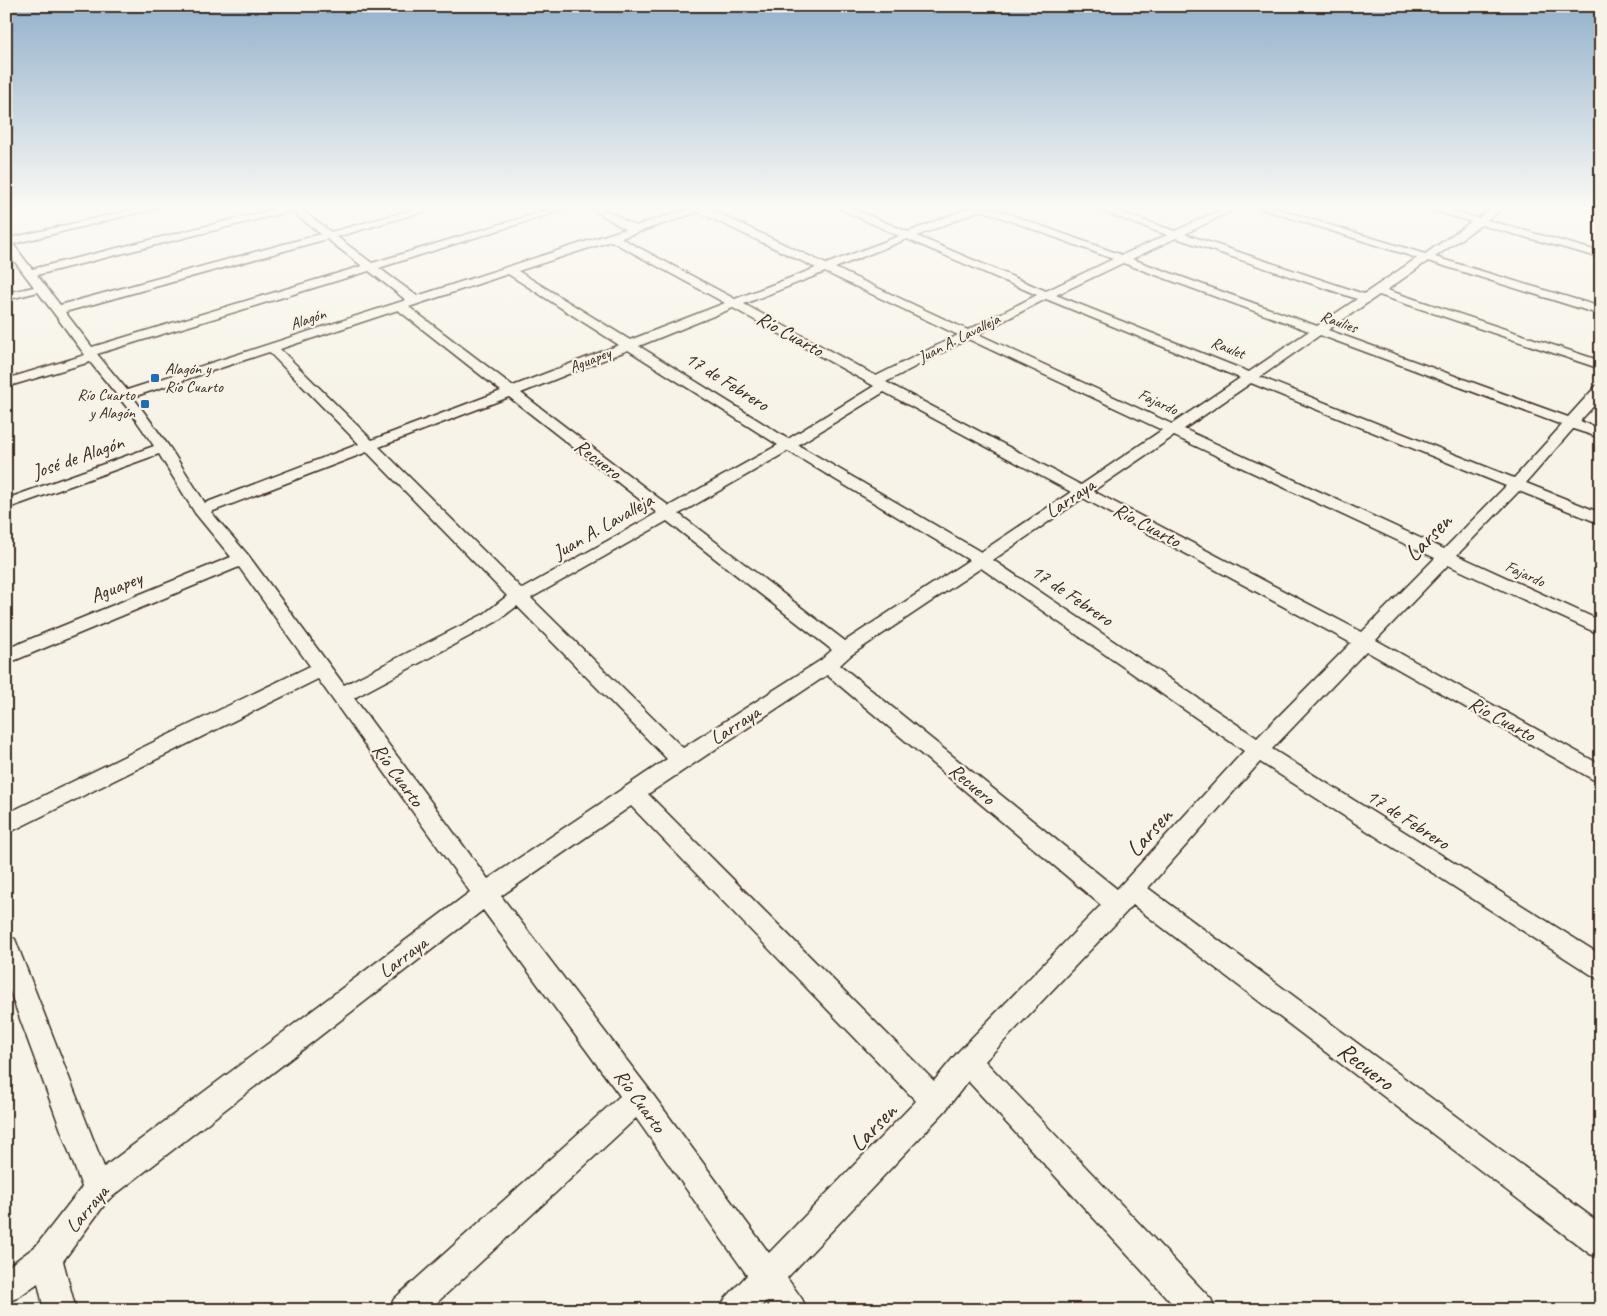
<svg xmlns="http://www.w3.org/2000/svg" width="1607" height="1316" font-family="Caveat,sans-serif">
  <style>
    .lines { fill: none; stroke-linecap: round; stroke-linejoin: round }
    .street-casing { stroke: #3b2a1e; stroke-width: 3 }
    .street { fill: #f7f3e8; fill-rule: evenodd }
    .poi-dot { fill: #1f6fb2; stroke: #f7f3e8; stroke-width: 2 }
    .labels { text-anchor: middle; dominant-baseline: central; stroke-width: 4.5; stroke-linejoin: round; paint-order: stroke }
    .far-street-label { font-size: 16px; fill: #3b2a1e; stroke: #f7f3e8 }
    .far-poi-label { font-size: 16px; fill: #3b2a1e; stroke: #f7f3e8; text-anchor: start }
    .street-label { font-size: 20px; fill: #3b2a1e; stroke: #f7f3e8 }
    .near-street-label { font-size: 24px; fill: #3b2a1e; stroke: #f7f3e8 }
  </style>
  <rect width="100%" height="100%" fill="#f7f3e8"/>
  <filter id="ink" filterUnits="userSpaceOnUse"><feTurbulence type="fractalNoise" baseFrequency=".02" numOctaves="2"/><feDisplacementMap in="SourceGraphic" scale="10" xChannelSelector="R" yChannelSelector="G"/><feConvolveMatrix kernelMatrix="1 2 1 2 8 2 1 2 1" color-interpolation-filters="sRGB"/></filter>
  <g filter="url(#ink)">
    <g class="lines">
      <g class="street-casing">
        <path id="street" d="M6,208h17l-17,6z
          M140,208h17l-144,36 19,25 247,-61h20l32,24 88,-24h16l-98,29 35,26 182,-55h15l-190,60 38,28 208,-67 -35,-21h12l33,18 57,-18h15l119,56 73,-28 -61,-28h13l57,24 61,-24h23l130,47 45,-20 -74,-27h15l67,23 49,-23h13l-52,26 179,60 53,-36 -158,-50h15l151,46 46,-32 -45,-14h16l36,10 14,-10h12l-17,12 114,32v6l-120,-33 -46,32 166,50v8l-173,-54 -41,29 214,71v8l-222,-74 -51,35 240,87 28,-31 5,-1v13l-21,23 21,8v9l-28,-9 -47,54 75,30v11l-82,-33 -62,64 144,66v14l-153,-70 -72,75 225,125v19l-235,-133 -94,98 329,206v26l-341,-219 -112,126 453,336v34l-11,-4 -457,-349 -148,156 226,238 5,11h-38l-210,-229 -23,30 -158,167 15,21 5,11h-35l-6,-9 -8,9h-38l5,-11 22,-24 -111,-157 -207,192h-40l5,-11 226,-203 -137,-186 -375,290 -45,61 13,49h-32l-6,-27 -21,15 -11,4v-34l30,-22 46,-59 -76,-206v-46l9,4 3,8 86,220 366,-275 -152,-213 -312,155v-20l304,-148 -71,-99 -233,97v-15l225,-92 -36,-44 -36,-59 -153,55v-10l148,-53 -25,-36 -39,-48 -84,25v-8l79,-24 -47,-63 -32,8v-7l28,-6 -28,-37v-11zM981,210l132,49 -67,32 -129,-55zM291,211l30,23 -261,71 -23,-30zM698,212l118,56 -81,31 -114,-61zM1176,238l181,61 -40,27 -185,-67zM327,239l35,27 -270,81 -27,-35zM907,239l130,56 -69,35 -133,-62zM611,241l114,62 -95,37 -112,-69zM1123,263l186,68 -60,41 -193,-77zM369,271l37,29 -279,90 -30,-36zM825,272l133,63 -82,41 -132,-72zM508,274l111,71 -106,41 -104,-79zM1046,299l194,79 -68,46 -194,-90zM733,308l141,78 -86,53 -149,-93zM398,310l103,81 -129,49 -92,-91zM1320,335l242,90 -48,53 -254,-101zM968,339l194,91 -81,55 -195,-103zM628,350l150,95 -109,61 -148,-113zM269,352l90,92 -154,59 -35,-55 -37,-51zM1251,383l255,103 -62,63 -260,-120zM884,392l187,100 -90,60 -183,-107zM509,397l148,116 -135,76 -143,-142zM1174,436l261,122 -73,74 -269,-141zM788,451l181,109 -124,81 -166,-127zM367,452l140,144 -23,18 -140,71 -96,-130 -37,-43zM1083,498l268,145 -94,95 -264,-178zM667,521l165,129 -11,10 -138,88 -152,-150zM981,568l263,183 -127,138 -277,-224 11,-10zM517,606l150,153 -179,120 -134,-181 142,-76zM827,675l274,230 -143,147 -24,29 -286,-287zM631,806l285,295 -147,152 -121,-165 -147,-192z"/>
      </g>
      <use href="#street" class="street"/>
    </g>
  </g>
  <linearGradient id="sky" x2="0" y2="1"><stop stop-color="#93b1cb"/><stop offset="0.53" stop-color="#fbfaf5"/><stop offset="1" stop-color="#fbfaf5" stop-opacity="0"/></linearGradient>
  <rect width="1607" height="392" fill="url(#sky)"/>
  <g class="poi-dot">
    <rect x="150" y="373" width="10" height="10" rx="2.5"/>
    <rect x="140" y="399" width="10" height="10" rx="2.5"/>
  </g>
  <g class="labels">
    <g class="far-street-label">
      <text transform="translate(308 319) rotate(-19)">Alagón</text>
      <text transform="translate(1339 322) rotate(20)">Raulies</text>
      <text transform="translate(959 338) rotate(-27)">Juan A. Lavalleja</text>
      <text transform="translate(1228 348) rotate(22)">Raulet</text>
      <text transform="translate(590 360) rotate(-22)">Aguapey</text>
      <text transform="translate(1158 402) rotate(25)">Fajardo</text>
      <text transform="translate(1525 574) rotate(25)">Fajardo</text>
    </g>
    <g class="far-poi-label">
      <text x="165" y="369">Alagón y<tspan x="165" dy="18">Río Cuarto</tspan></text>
      <text x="135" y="395" text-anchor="end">Río Cuarto<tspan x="135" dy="18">y Alagón</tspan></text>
    </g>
    <g class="street-label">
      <text transform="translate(790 334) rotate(29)">Río Cuarto</text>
      <text transform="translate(727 381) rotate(32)">17 de Febrero</text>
      <text transform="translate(78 457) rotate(-19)">José de Alagón</text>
      <text transform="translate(598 459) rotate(37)">Recuero</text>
      <text transform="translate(1070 498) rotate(-34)">Larraya</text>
      <text transform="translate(1147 525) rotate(28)">Río Cuarto</text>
      <text transform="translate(603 526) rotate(-30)">Juan A. Lavalleja</text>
      <text transform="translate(116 587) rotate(-22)">Aguapey</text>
      <text transform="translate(1072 595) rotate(34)">17 de Febrero</text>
      <text transform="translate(1502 719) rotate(29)">Río Cuarto</text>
      <text transform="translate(735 725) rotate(-33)">Larraya</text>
      <text transform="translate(398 775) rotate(54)">Río Cuarto</text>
      <text transform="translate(972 784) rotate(40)">Recuero</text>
      <text transform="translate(1408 819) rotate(33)">17 de Febrero</text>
      <text transform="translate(403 957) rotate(-37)">Larraya</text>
      <text transform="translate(640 1101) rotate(54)">Río Cuarto</text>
      <text transform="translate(87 1209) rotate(-50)">Larraya</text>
    </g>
    <g class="near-street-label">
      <text transform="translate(1428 537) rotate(-46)">Larsen</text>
      <text transform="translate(1149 832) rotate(-48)">Larsen</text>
      <text transform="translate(1366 1066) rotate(37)">Recuero</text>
      <text transform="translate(873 1127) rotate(-46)">Larsen</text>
    </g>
  </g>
  <rect width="1607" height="1316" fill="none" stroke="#f7f3e8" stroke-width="25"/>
  <rect x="12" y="12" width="1582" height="1291" fill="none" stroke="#3b2a1e" stroke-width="2" filter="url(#ink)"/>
</svg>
